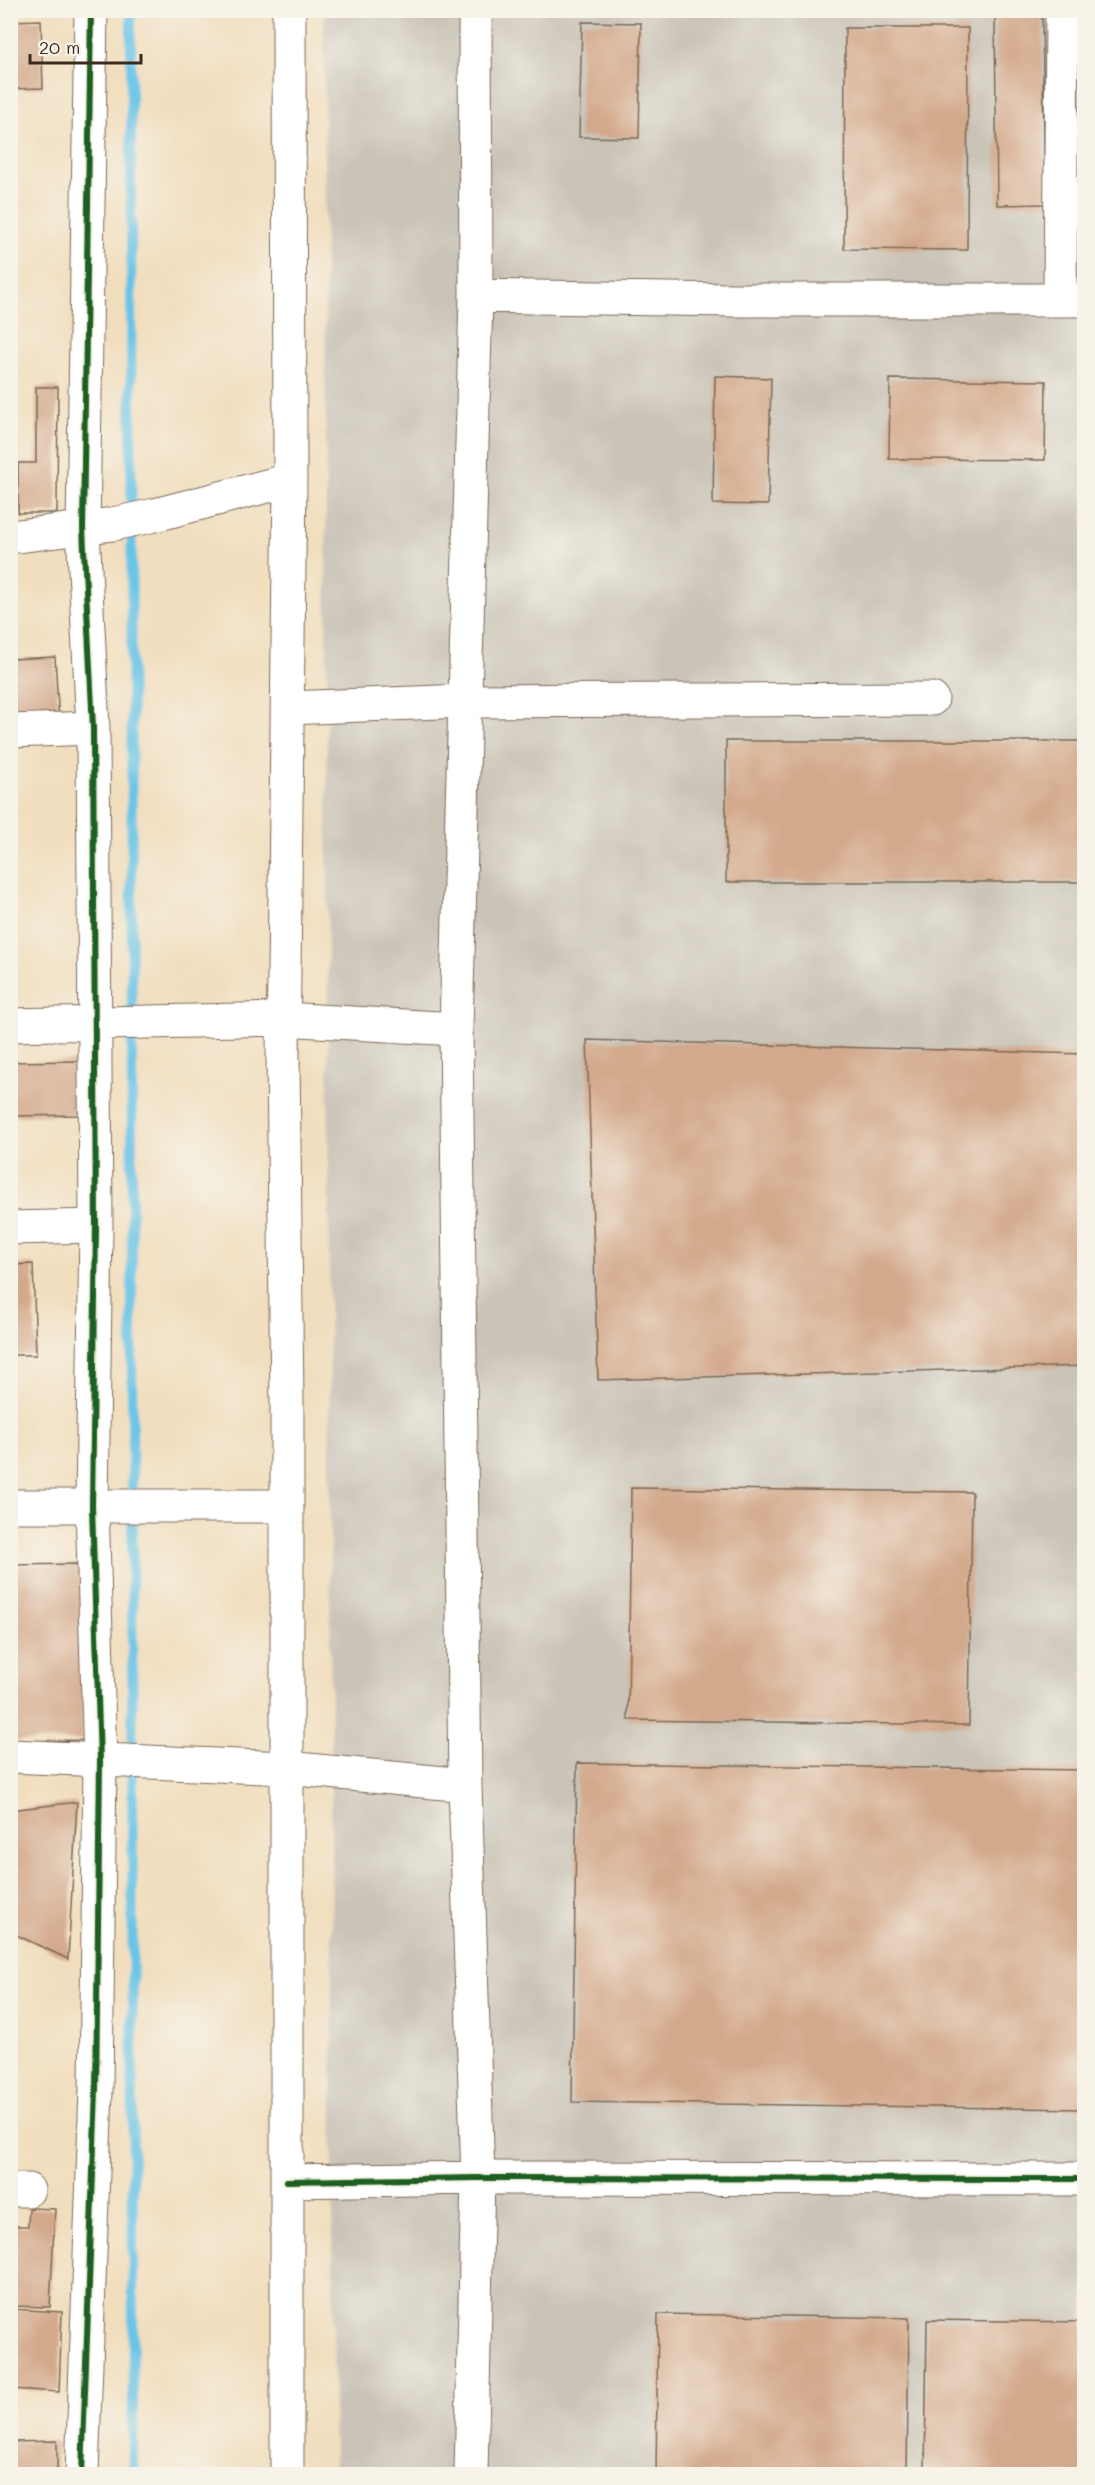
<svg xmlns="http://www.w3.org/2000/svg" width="1095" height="2485" font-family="Mali,sans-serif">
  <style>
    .industrial { fill: #c9c3b8 }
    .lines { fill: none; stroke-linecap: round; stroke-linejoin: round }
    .stream { stroke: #69c4e7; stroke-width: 10 }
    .building { fill: #d3a98b }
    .minor-casing { stroke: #7b6956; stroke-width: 35 }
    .minor { stroke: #fff; stroke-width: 33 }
    .cycleway-casing { stroke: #f7f3e8; stroke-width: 10 }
    .cycleway { stroke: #1b5e20; stroke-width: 6 }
  </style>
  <rect width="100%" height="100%" fill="#f7f3e8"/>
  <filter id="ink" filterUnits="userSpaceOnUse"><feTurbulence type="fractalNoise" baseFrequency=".0167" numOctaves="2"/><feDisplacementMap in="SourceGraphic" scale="12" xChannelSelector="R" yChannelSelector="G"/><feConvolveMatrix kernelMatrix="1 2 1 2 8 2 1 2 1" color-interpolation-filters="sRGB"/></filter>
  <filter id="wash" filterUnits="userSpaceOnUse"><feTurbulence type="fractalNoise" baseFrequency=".008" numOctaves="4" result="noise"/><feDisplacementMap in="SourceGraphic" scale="24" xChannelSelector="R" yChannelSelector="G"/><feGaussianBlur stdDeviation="1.35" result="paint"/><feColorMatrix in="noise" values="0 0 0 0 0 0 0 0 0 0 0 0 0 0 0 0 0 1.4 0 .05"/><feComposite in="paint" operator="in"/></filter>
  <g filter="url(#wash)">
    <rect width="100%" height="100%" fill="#f1debe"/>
    <path class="industrial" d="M324,11h760v2463h-750z"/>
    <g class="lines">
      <path class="stream" d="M131,10l2,2464"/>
    </g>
    <g id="blocks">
      <path class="building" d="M1042,12l3,192 -48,1 -2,-192z
        M41,20l2,68 -33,1v-68z
        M582,22l59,1 -2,115 -60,-1z
        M845,28h123l-1,222 -123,-1z
        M715,376l56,2 -3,127 -55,-1z
        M890,379l156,2 -1,79 -156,-1z
        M36,387h22l-1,126h-39v-50h18z
        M55,657l4,66 -49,2v-66z
        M726,741h358v141h-358z
        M587,1040l497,14v312l-486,14z
        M81,1061l1,54 -72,1v-54z
        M33,1264l3,91h-26v-90z
        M631,1488l341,4 -3,233 -341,-5z
        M81,1564l2,176 -73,1v-176z
        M577,1763l507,7v339l-512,-7z
        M77,1802l-9,157 -58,-27v-122z
        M29,2208l26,1 -5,98 -40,-1v-80h18z
        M10,2309l52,3 -3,80 -49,-3z
        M658,2314l251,4 -2,156h-251z
        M927,2320l157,2v152h-159z
        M57,2441v33h-47v-32z"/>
    </g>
  </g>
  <g filter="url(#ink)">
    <use href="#blocks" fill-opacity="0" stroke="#7b6956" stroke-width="1.5"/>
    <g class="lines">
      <g class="minor-casing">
        <path id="minor" d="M476,296l258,4h350
          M1060,300l2,-290
          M10,537l103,-13 42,-9 135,-35
          M288,708l177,-7 467,-2
          M10,731l83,-3
          M10,1025l273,-6 173,10
          M10,1228l86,-2
          M10,1506h276
          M10,1756l277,12 178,17
          M287,2181l191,-3 606,1
          M10,2190h18
          M82,2474l14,-384 4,-329 -8,-255 4,-280 -3,-498 -10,-199 8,-519
          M287,2474v-1071l-4,-347 7,-576 -1,-470
          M471,2474l7,-296 -13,-393 -9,-756 20,-733 -1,-286"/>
      </g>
      <use href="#minor" class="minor"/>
      <g class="cycleway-casing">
        <path id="cycleway" d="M287,2181l191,-3 606,1
          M82,2474l14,-384 4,-329 -8,-255 4,-280 -3,-498 -10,-199 8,-519"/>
      </g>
      <use href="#cycleway" class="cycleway"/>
    </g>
  </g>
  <rect width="1095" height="2485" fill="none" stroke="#f7f3e8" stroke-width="36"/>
  <path d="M30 54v9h111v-9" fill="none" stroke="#3b2a1e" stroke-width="3"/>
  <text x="39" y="54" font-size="18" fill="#3b2a1e" stroke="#f7f3e8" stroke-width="4.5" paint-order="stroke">20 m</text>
</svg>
